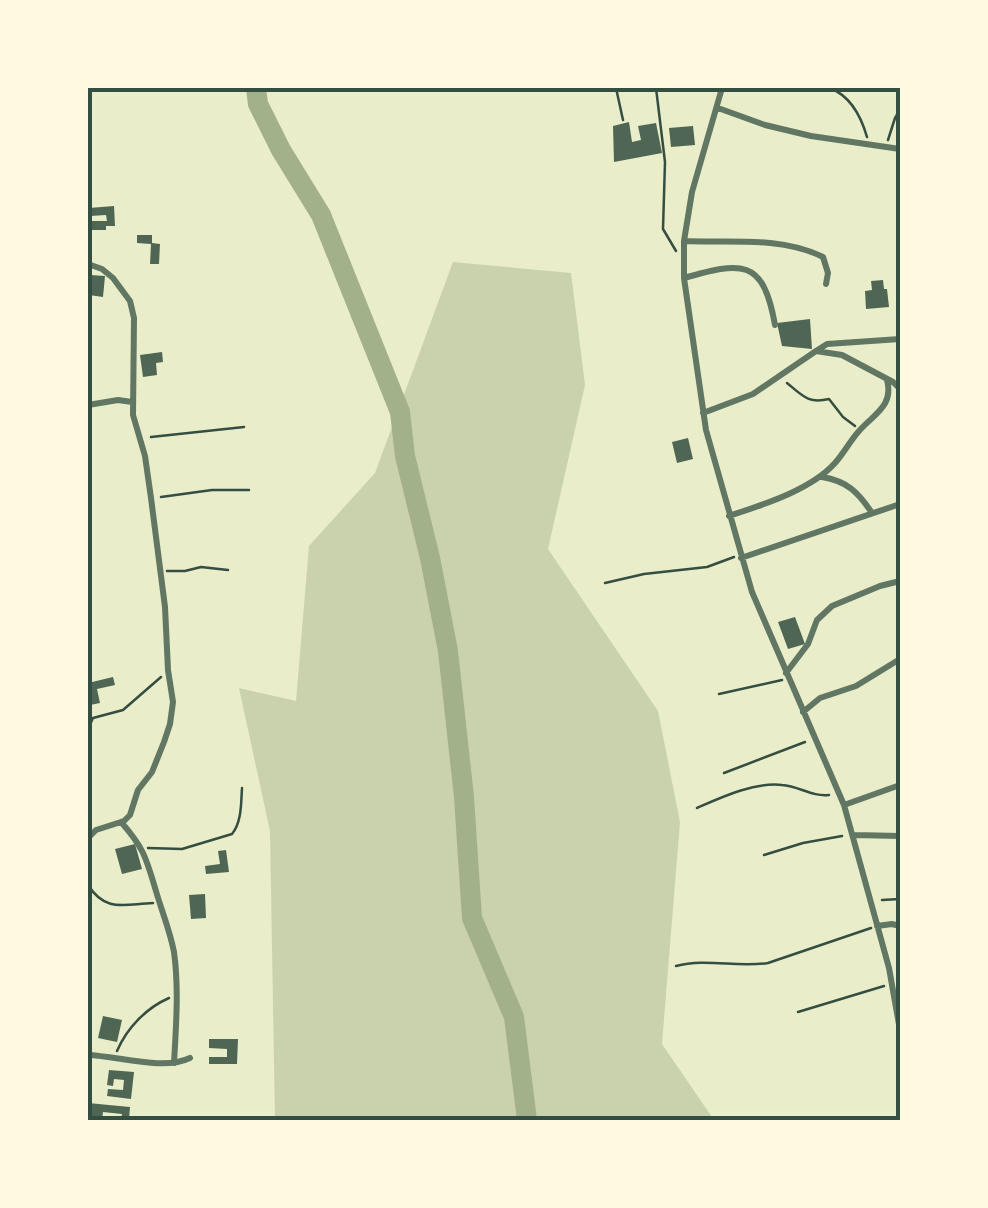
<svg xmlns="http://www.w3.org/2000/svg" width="988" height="1208" font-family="Poppins,sans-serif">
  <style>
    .green { fill: #cad2ad }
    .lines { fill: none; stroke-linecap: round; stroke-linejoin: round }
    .river { stroke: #a3b18a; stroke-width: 20 }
    .building { fill: #4f6655 }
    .path { stroke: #344e41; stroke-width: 2.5 }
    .minor { stroke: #617663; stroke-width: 6 }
    .neatline { fill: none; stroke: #344e41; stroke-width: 4 }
  </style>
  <rect width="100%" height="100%" fill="#e9edc9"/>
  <path class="green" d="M453,262l118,11 14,112 -37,164 110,162 22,111 -18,222 52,76h-439l-5,-289 -31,-143 57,13 13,-155 66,-73z"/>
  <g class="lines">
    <path class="river" d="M256,88l2,16 23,46 40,65 79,197 5,44 25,102 18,93 16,146 8,121 42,99 13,103"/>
  </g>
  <path class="building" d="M629,122l3,20 9,-2 -3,-14 18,-3 6,30 -48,9 -1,-36z
    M693,126l2,19 -24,2 -2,-19z
    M114,206l1,20h-9v4h-17v-9h18l-1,-6 -16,1 -1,-8z
    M137,235h15v8l8,1 -1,20h-9l1,-20 -14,-1z
    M91,275l14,1 -2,21 -14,-2z
    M883,280l1,9h3l2,18 -23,2 -1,-18 7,-1 -1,-9z
    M810,319l2,30 -30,-3 -5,-23z
    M162,352l1,10 -7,1 1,12 -14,2 -3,-22z
    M688,438l5,21 -16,4 -5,-21z
    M795,617l10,27 -17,5 -10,-27z
    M113,677l2,8 -18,4 3,14 -10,2 -2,-22z
    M135,844l7,25 -20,5 -7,-25z
    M226,850l3,22 -23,2 -1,-8 15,-2 -2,-13z
    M205,894l1,24 -15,1 -2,-24z
    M103,1016l19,4 -5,22 -19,-4z
    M209,1039h29l-1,25h-28v-7h18v-8l-18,-1z
    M109,1070l25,2 -3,27 -24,-3 1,-7 15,1 1,-10 -10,-1 -1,7 -6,-1z
    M88,1103l42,4 -1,13h-8l1,-6 -19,-2 -1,8h-14z"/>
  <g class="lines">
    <path class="path" d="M616,88l7,32
      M656,88l9,74 -2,67 13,22
      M830,88c20,8 31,28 37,49
      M888,140l7,-22 5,-9
      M787,383c16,13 21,21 42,16l14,18 12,9
      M151,437l93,-10
      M161,497l51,-7h37
      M167,571h18l16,-4 27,3
      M605,583l39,-9 63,-7 27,-10
      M719,694l63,-14
      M88,729l5,-11 30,-8 38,-33
      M724,773l81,-31
      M697,808c25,-11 57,-26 85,-23 17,1 30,12 47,10
      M148,848l34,1 50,-15c10,-12 9,-32 10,-46
      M764,855l39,-12 39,-7
      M88,885c18,28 36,19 65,18
      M882,900l18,-1
      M676,966c30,-8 62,2 92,-3l103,-35
      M798,1012l86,-26
      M117,1051c10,-23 29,-43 52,-53"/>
    <path class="minor" d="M722,88l-30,104 -8,49v37l22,152 46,162 92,213 45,163 11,62
      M718,108l47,17 46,11 89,13
      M684,241c45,2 98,-5 139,16l5,16 -2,11
      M88,264l14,5 11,9 17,23 4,17 -1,97 12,41 6,42 14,109 3,63 5,32 -3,22 -6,18 -12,30 -14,18 -8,25 -6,6 -28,9 -8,8
      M684,278c57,-16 79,-21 91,47
      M816,351l11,-7 73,-5
      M88,405l30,-5 14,2
      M703,413l50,-19 63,-43 26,4 51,27 7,7
      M822,477c25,4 36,15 50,36
      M729,516c33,-11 82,-26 106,-53 9,-10 15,-22 24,-32 15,-17 35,-25 28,-51
      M741,558l159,-54
      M786,673l22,-29 9,-24 15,-14 48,-20 20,-5
      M803,712l17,-14 36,-12 44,-27
      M844,805l56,-20
      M121,822c23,26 25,36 35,69 6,21 14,40 18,61 5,36 2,75 0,111
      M854,835l46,1
      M877,926l15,-2 8,2
      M88,1055c30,1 75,16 102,3"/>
  </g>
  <rect width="988" height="1208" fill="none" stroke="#fefae0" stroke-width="180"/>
  <rect x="90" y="90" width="808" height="1028" class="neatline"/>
</svg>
